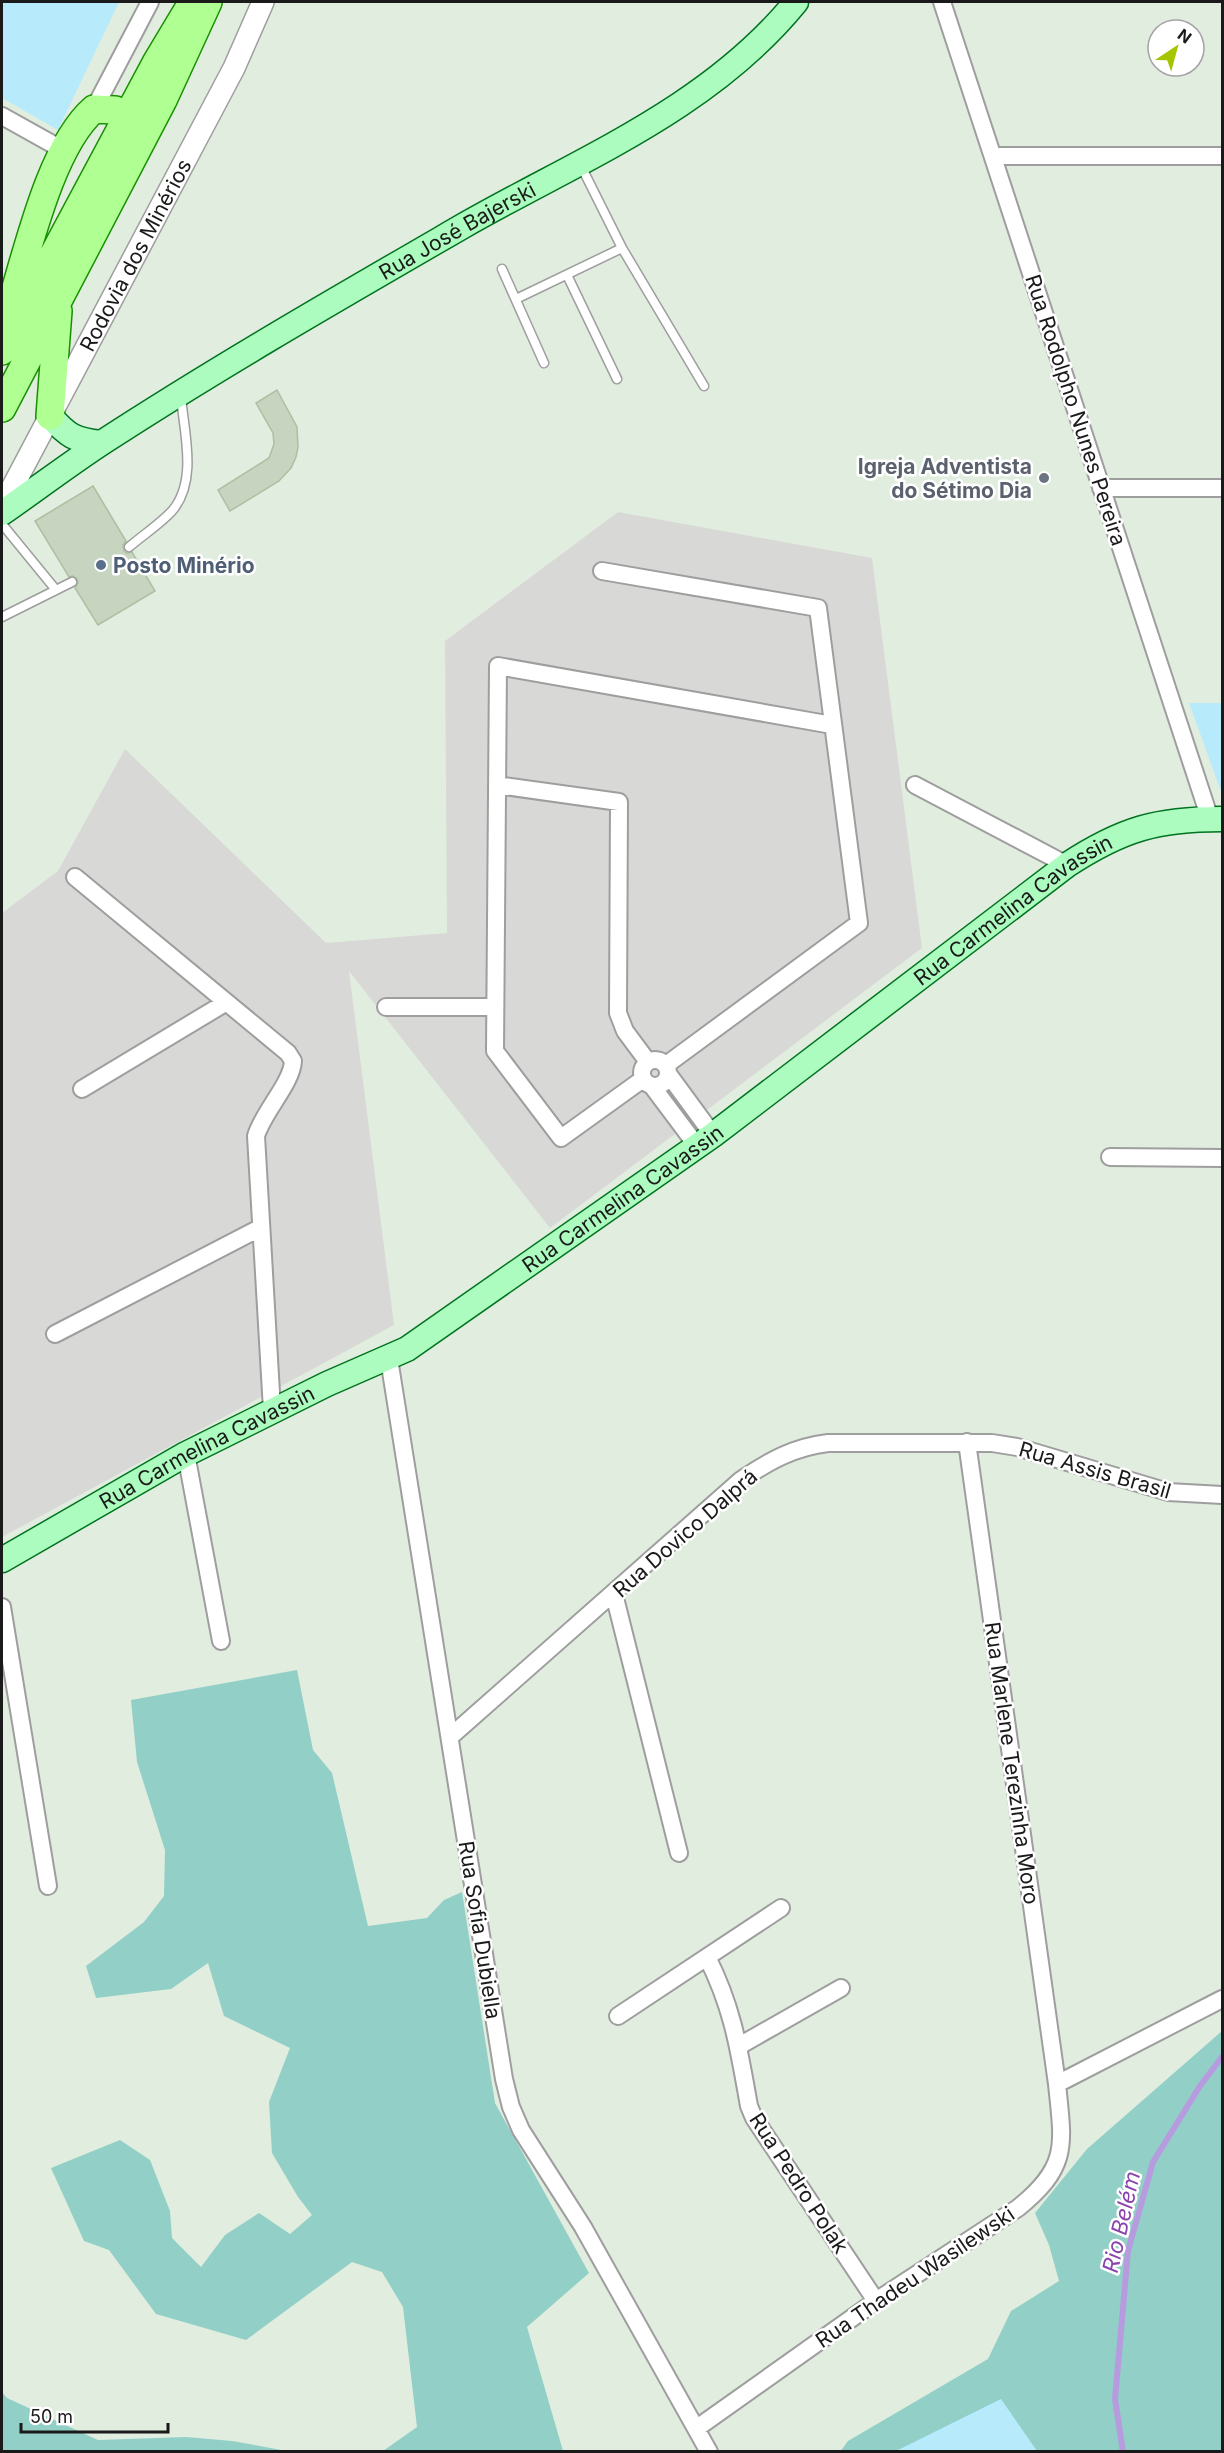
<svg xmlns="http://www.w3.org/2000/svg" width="1224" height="2453" font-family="Inter,sans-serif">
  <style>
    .residential { fill: #d8d9d7 }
    .forest { fill: #91cfc7 }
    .park { fill: #b7ebfc }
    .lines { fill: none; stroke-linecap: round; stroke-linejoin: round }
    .stream { stroke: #b69cde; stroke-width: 6 }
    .building { fill: #c7d4bf; stroke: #adbfa1; stroke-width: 1.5 }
    .service-casing { stroke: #9e9e9e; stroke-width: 11 }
    .minor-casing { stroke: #9e9e9e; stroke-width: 20 }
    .tertiary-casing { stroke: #9e9e9e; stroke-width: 24 }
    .secondary-casing { stroke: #007320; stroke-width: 27 }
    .primary-casing { stroke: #189100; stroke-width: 30 }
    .service { stroke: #fff; stroke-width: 8 }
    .minor { stroke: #fff; stroke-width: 16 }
    .tertiary { stroke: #fff; stroke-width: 21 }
    .secondary { stroke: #adfcbf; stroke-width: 24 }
    .primary { stroke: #afff92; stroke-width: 27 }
    .worship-dot { fill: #6b7280; stroke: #fff; stroke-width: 2 }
    .service-dot { fill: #5c6f8a; stroke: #fff; stroke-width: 2 }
    .labels { text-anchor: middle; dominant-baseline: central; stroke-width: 5; stroke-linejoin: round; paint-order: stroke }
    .street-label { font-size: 21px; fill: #1a1a1a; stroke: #fff }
    .worship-label { font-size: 21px; font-weight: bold; fill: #5b616d; stroke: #fff; text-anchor: end }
    .service-label { font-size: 21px; font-weight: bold; fill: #4e5e75; stroke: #fff; text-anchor: start }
    .water-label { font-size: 22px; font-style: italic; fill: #8a43ad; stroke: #fff }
  </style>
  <rect width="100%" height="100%" fill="#e1eddf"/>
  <path class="residential" d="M618,512l254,46 50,390 -372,280 -201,-257 45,354 -392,212v-624l56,-42 67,-122 201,194 121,-10 -2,-292z"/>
  <path class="forest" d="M297,1670l16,80 19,23 36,153 59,-8 17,-18 18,-8 33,211 94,170 -62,54 36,124h-180l34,-24 -14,-120 -21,-35 -30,-10 -106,78 -90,-26 -47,-64 -25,-9 -33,-73 69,-28 30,20 20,51 2,27 29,29 24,-32 34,-22 31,21 22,-19 -14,-18 -26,-44 -3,-51 21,-54 -66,-32 -16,-53 -37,26 -75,9 -10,-32 58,-44 20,-26 1,-46 -28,-88 -6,-62z
    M1222,2031v420l-382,1 8,-11 140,-82 23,-48 48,-30 -10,-36 -14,-32 52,-64z
    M2,2392l5,6 91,42 88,-3 46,4 55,10h-285z"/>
  <path class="park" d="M2,2h117l-61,128 -56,-32z
    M1189,703h33v91z
    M1001,2399l36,52h-141z"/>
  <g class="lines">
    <path class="stream" d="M1123,2452l-8,-53 13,-148 25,-89 47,-76 22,-29"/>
  </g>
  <path class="building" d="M277,390l20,37 1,20 -2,10 -5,11 -12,13 -49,30 -12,-21 51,-32 5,-14 -1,-11 -17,-30z
    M93,486l33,55 -3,4 1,6 3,2 5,-1 23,39 -57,34 -23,-37 3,-5 -1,-4 -4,-3 -4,1 -34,-56z"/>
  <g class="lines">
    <g class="service-casing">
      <path id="service" d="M580,164l42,84 82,138
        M502,269l42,94
        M567,275l50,104
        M516,299l106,-51
        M2,524l54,66
        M129,547c14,-12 31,-23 43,-36 26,-30 12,-79 9,-114
        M2,617l70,-35"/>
    </g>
    <g class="minor-casing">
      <path id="minor" d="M942,2l268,817
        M94,109l56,-107
        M2,116l61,34
        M993,156h229
        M1101,488h121
        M602,571l216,37 41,315 -193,142
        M497,785l122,17 -1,211 7,18 23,31
        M915,785l152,80
        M75,877l213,176 5,8c-1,22 -30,51 -37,75l16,274
        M386,1007h108
        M642 1073a13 13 0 1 1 26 0a13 13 0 1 1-26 0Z
        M669,1075l44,60
        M643,1079l-82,59 -66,-87 3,-385 334,59
        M652,1086l45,60
        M82,1089l143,-86
        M1110,1157l112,1
        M55,1334l205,-106
        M389,1359l115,720 7,28 10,23 62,97 126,225
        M186,1454l35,187
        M614,1594l65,259
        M2,1607l46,279
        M450,1737l291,-257c28,-19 53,-33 87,-37h164l25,4 151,45 54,3
        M707,1957c26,51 32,93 42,149l5,12 122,183
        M618,2016l163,-108
        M739,2046l102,-58
        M1057,2084l165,-85
        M697,2428l179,-127 142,-93c52,-42 45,-64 39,-124l-90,-642"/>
    </g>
    <g class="tertiary-casing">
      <g id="tertiary">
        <path id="s1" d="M2,507l232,-439 29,-66"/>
      </g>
    </g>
    <g class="secondary-casing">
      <g id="secondary">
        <path d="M50,416c18,20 24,24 51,27"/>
        <path id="s2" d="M2,513c33,-23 66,-48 101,-71 117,-76 239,-146 360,-216 117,-67 246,-117 333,-224"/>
        <path id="s3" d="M2,1560l184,-106 141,-70 80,-35 306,-214 354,-270c55,-36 90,-46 155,-46"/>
      </g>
    </g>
    <g class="primary-casing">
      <path id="primary" d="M9,311c18,-57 41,-164 85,-202l21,1 14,5 7,15
        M2,351l154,-288 33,-55
        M2,408l161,-308 45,-98
        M50,416l8,-105"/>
    </g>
    <use href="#service" class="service"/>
    <use href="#minor" class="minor"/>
    <use href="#tertiary" class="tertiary"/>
    <use href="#secondary" class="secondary"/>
    <use href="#primary" class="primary"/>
  </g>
  <circle class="worship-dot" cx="1044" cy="478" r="6"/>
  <circle class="service-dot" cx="101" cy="565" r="6"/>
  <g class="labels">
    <g class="street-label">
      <text stroke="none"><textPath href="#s2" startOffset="536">Rua José Bajerski</textPath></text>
      <text stroke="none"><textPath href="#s1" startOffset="285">Rodovia dos Minérios</textPath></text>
      <text transform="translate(1076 410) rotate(72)">Rua Rodolpho Nunes Pereira</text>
      <text stroke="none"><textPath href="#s3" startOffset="1206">Rua Carmelina Cavassin</textPath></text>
      <text stroke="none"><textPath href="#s3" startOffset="720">Rua Carmelina Cavassin</textPath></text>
      <text stroke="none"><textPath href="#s3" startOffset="234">Rua Carmelina Cavassin</textPath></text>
      <text transform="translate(1095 1470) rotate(16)">Rua Assis Brasil</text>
      <text transform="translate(685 1533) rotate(-41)">Rua Dovico Dalprá</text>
      <text transform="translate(1012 1763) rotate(82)">Rua Marlene Terezinha Moro</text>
      <text transform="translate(480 1930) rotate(81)">Rua Sofia Dubiella</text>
      <text transform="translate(799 2183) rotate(57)">Rua Pedro Polak</text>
      <text transform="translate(915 2277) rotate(-34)">Rua Thadeu Wasilewski</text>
    </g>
    <g class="worship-label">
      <text x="1032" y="466">Igreja Adventista<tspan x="1032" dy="24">do Sétimo Dia</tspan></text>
    </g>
    <g class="service-label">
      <text x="113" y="565">Posto Minério</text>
    </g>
    <g class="water-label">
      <text transform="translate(1121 2222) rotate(-77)">Rio Belém</text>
    </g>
  </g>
  <rect width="1224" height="2453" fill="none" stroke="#1a1a1a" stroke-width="6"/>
  <g transform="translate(1176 48) rotate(36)"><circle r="28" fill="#ffffff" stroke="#a3a3a3" stroke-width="1.5"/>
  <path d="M0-4.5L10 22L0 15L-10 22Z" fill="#a4c500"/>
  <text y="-9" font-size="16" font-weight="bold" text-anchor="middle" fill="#1a1a1a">N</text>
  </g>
  <path d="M21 2423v9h147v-9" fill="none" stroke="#1a1a1a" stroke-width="3"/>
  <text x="30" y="2423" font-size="18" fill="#1a1a1a" stroke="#ffffff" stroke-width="4.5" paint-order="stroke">50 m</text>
</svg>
